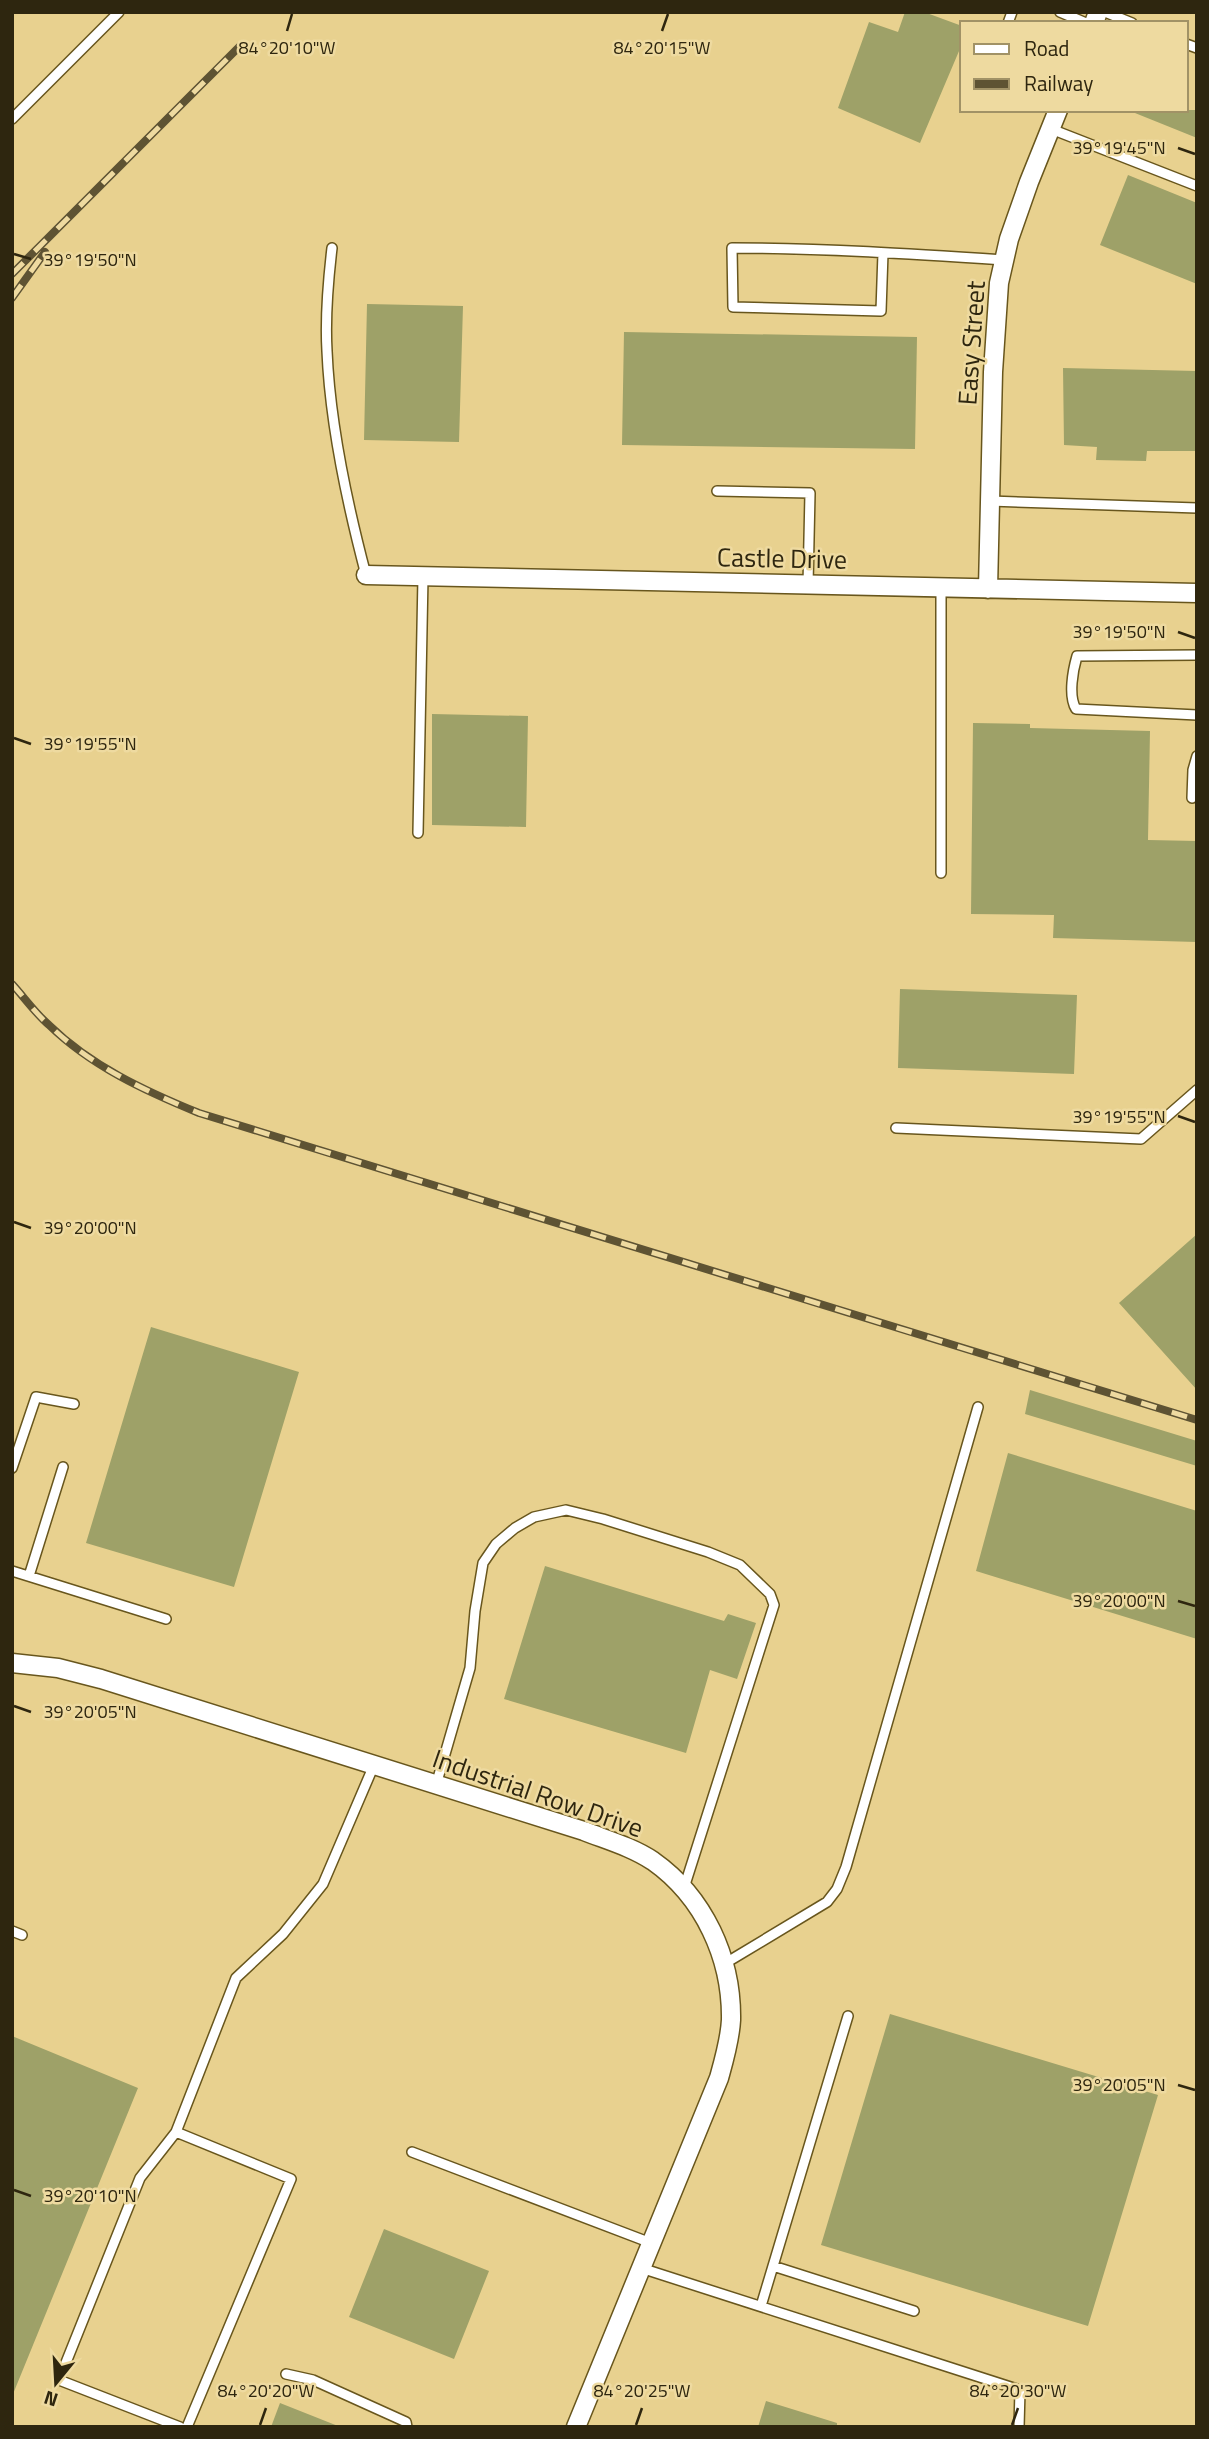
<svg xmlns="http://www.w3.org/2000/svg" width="1209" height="2439" font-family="'Titillium Web',sans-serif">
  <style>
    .built { fill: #e8d18f; fill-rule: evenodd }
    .building { fill: #9ea168 }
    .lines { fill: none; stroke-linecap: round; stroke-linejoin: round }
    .lane-casing { stroke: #68561d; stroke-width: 12 }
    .street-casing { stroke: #68561d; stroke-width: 21 }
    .lane { stroke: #fff; stroke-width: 9 }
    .street { stroke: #fff; stroke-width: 18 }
    .rail-casing { stroke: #5e5333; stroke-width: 8 }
    .rail { stroke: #eedaa0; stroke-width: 5; stroke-dasharray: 16; stroke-linecap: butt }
    .ticks { fill: none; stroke: #2e260f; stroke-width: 2.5 }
    .labels { text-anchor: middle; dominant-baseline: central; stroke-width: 5; stroke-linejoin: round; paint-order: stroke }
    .street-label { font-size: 26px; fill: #2e260f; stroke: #eedaa0 }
    .ticks-label { font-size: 18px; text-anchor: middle; fill: #2e260f; stroke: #eedaa0; stroke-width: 5; stroke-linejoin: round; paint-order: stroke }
  </style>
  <rect width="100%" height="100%" fill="#eedaa0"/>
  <path class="built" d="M12,12h1185v2415h-1185zM962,23h224v87h-224z"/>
  <path class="building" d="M905,12h19l38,14v18l-42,99 -82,-35 31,-86 29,10z
    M1197,110v28l-67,-27 1,-1z
    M1128,175l69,28v81l-97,-39z
    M367,304l96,2 -4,136 -95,-2z
    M624,332l293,5 -2,112 -293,-4z
    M1063,368l134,3v80h-50l-1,10 -50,-1 1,-13 -33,-2z
    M432,714l96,2 -2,111 -94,-2z
    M973,723l57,1v4l120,3 -2,109 49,1v101l-144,-4 1,-23 -83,-1z
    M900,989l177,6 -3,79 -176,-6z
    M1197,1234v156l-78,-87z
    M151,1327l148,45 -65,215 -148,-44z
    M1030,1390l167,51v25l-172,-52z
    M1008,1453l189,58v128l-221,-68z
    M545,1566l179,55 4,-7 28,9 -19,56 -27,-9 -24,83 -182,-54z
    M890,2014l268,81 -70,231 -267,-81z
    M12,2036l126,52 -125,306h-1z
    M384,2229l105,42 -35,88 -105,-42z
    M766,2401l71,22v4h-79z
    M280,2403l58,23v1h-67z"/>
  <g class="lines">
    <g class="lane-casing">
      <path id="lane" d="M1060,12l26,11
        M1105,12l27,11
        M1008,23l4,-11
        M1186,44l11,4
        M12,119l107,-107
        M1051,129l146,57
        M332,248c-4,34 -7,69 -5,103 3,74 20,152 39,224
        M883,253l-2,58 -148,-4 -1,-59c91,0 182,6 272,12
        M717,491l93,2 -2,92
        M990,501l207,7
        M941,588v285
        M1197,655l-120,1c-4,14 -9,40 -1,53l121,6
        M1192,798l1,-28 4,-14
        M418,833l5,-256
        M896,1128l245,11 56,-49
        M12,1468l24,-71 38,7
        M12,1571l154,48
        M29,1576l34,-109
        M436,1785l34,-117 5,-57 8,-48 13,-19 19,-16 19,-11 32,-7 37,9 105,33 32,13 30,29 4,11 -90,283
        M12,1931l10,4
        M724,1964l103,-62 10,-13 9,-22 132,-460
        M176,2132l115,47 -104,248
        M412,2152l239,91
        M773,2266l141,45
        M641,2268l379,122 -1,37
        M761,2306l87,-290
        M286,2374l27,6 93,42 1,5
        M180,2427l-121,-47 81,-202 36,-46 60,-154 47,-44 40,-50 51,-119"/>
    </g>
    <g class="street-casing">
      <path id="street" d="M1094,23l4,-11
        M366,575l831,18
        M988,589l5,-217 6,-89 10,-44 20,-57 29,-72
        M12,1663l46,5 43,11 483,152c23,9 48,16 69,30 51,36 79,97 78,159 -1,20 -7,40 -12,58l-143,349"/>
    </g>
    <use href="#lane" class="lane"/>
    <use href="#street" class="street"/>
    <g class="rail-casing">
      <path id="rail" d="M12,274l228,-228
        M12,298l33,-46
        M12,984c12,13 23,29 37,41 42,41 96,66 150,88l998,307"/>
    </g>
    <use href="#rail" class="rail"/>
  </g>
  <path class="ticks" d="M287,31l5,-17M662,31l6,-17M1178,148l17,6M14,254l17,5M1178,632l17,6M14,738l17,6M1178,1116l17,6M14,1222l17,6M1178,1601l17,5M14,1706l17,6M1178,2085l17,5M14,2190l17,6M260,2425l6,-17M636,2425l6,-17M1012,2425l6,-17"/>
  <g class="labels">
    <g class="street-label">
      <text transform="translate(971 343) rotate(-86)">Easy Street</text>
      <text transform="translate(782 558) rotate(1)">Castle Drive</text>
      <text transform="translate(538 1793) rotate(19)">Industrial Row Drive</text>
    </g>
  </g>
  <g class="ticks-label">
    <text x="287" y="54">84°20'10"W</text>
    <text x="662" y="54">84°20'15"W</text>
    <text x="1119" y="154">39°19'45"N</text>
    <text x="90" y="266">39°19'50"N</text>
    <text x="1119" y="638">39°19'50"N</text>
    <text x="90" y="750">39°19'55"N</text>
    <text x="1119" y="1123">39°19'55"N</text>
    <text x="90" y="1234">39°20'00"N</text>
    <text x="1119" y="1607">39°20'00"N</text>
    <text x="90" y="1718">39°20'05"N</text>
    <text x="1119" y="2091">39°20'05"N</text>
    <text x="90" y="2202">39°20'10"N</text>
    <text x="266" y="2397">84°20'20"W</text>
    <text x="642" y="2397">84°20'25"W</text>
    <text x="1018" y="2397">84°20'30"W</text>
  </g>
  <rect width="1209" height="2439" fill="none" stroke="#2e260f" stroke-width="28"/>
  <rect x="960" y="21" width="228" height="91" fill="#eedaa0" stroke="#a19266" stroke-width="2"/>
  <rect x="974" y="44" width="35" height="10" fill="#ffffff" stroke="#a19266" stroke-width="2"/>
  <text x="1024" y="56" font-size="21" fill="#2e260f">Road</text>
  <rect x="974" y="79" width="35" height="10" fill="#5e5333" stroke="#a19266" stroke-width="2"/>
  <text x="1024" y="91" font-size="21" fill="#2e260f">Railway</text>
  <g transform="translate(56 2383) rotate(198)" stroke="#eedaa0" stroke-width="5" paint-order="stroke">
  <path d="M0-5L12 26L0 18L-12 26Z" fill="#2e260f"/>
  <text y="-10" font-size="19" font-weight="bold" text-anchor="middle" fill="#2e260f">N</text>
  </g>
</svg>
